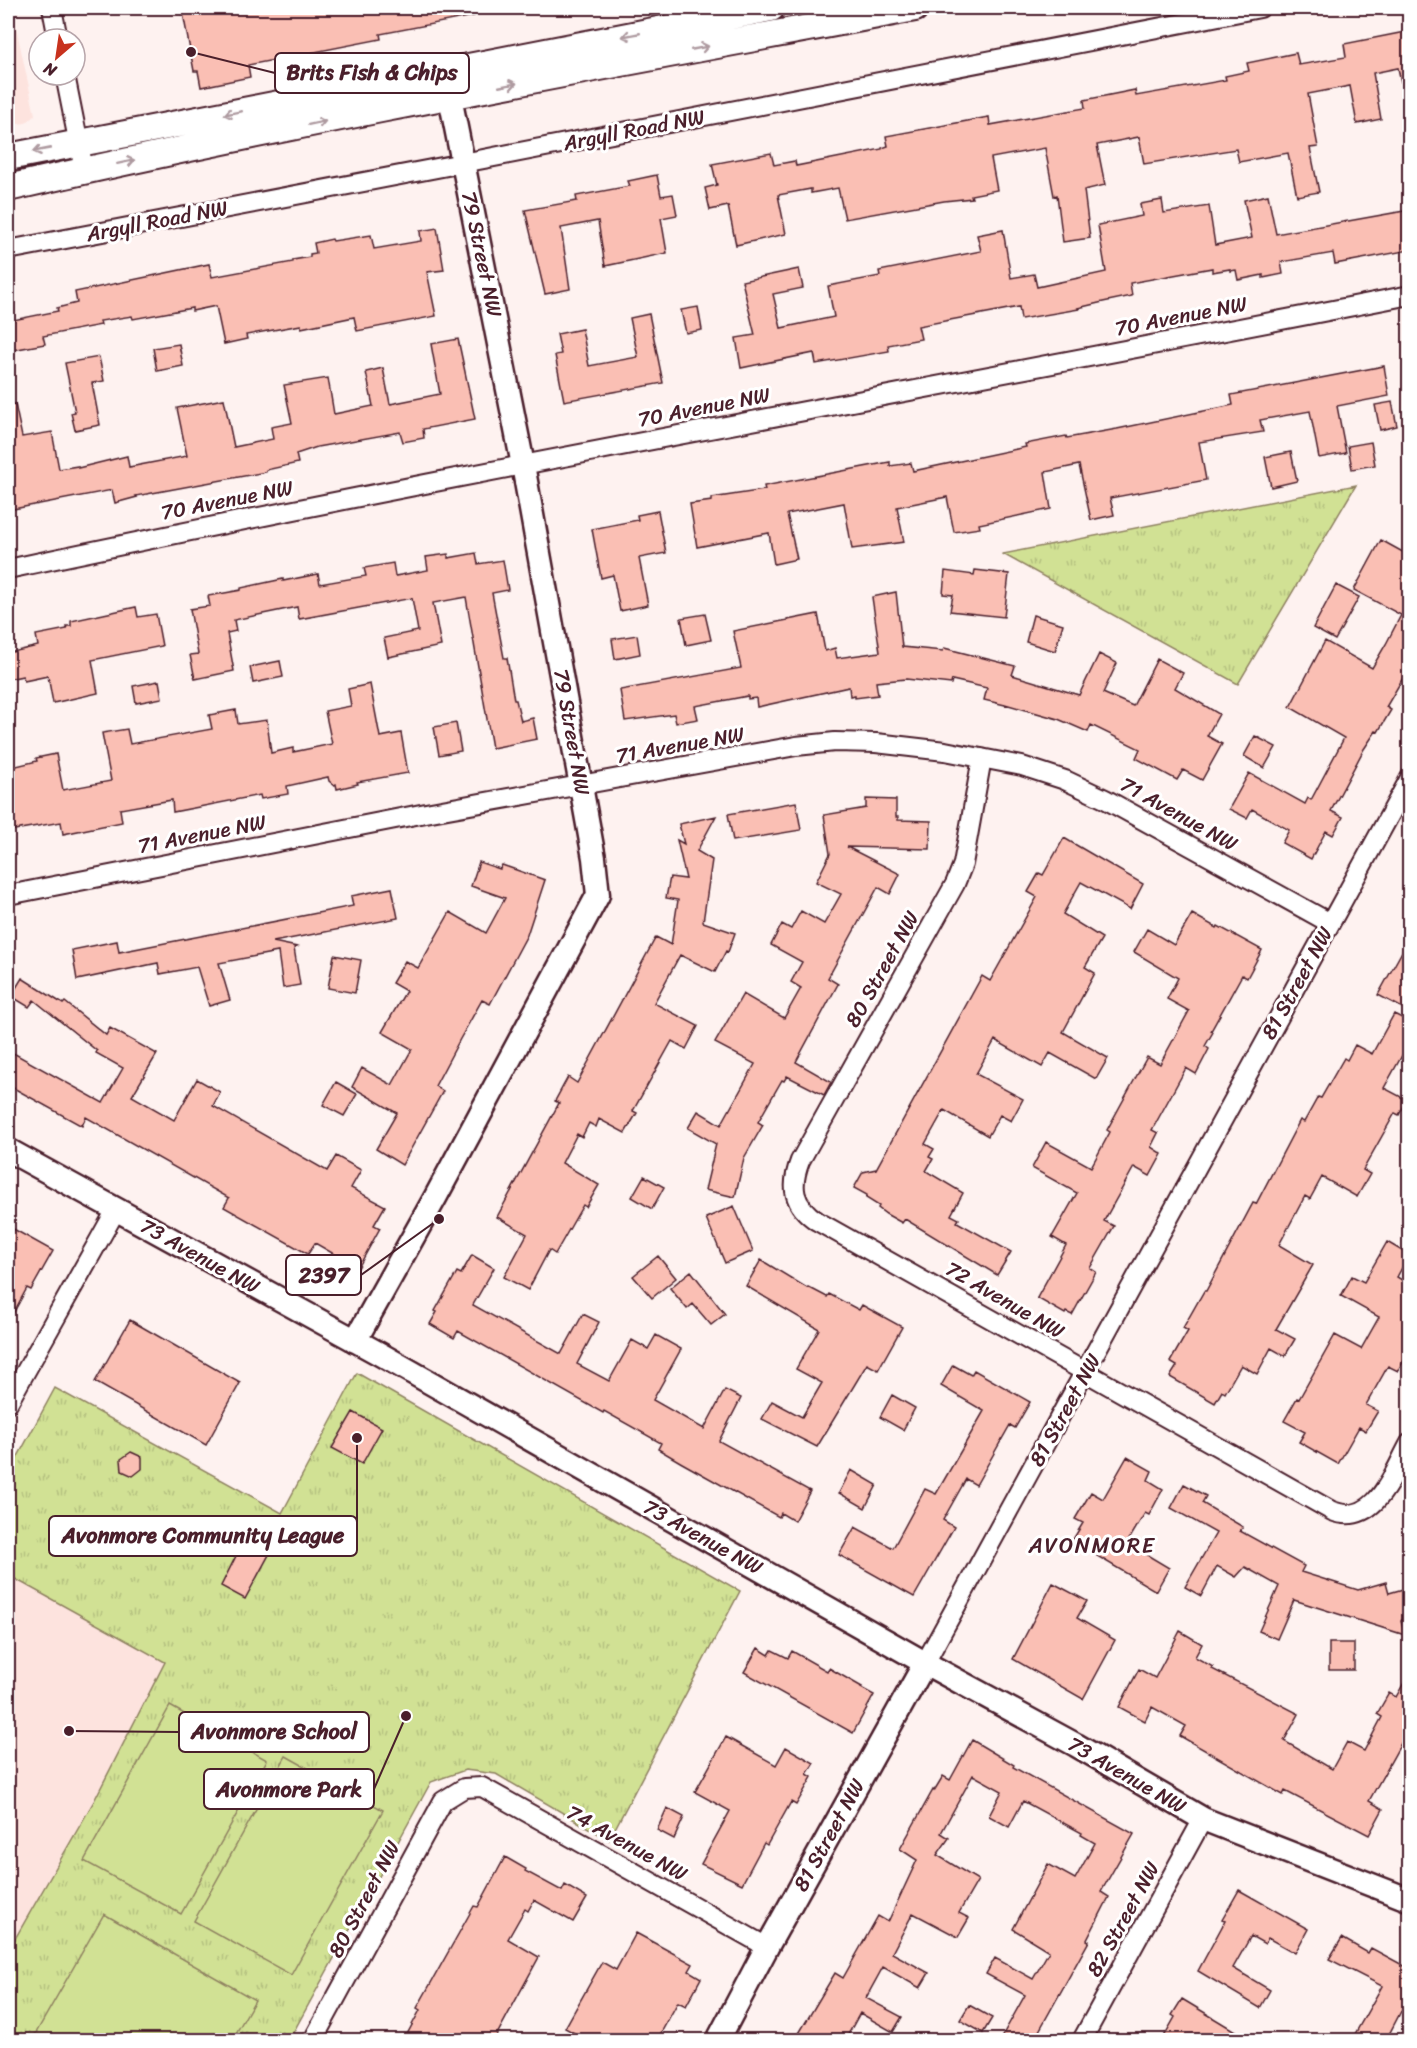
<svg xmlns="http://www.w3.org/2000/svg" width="1417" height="2048" font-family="Sriracha,sans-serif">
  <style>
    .built { fill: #fde3de }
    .grass { fill: url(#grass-tufts); stroke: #8e8060; stroke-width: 1.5 }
    .pitch { fill: #d1e194; stroke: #8e8060; stroke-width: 1.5 }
    .building { fill: #fabfb4; stroke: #4a1f2b; stroke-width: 1.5 }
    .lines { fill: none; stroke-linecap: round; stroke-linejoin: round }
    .minor-casing { stroke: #4a1f2b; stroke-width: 22 }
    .tertiary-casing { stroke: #4a1f2b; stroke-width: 27 }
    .secondary-casing { stroke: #4a1f2b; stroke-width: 30 }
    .minor { stroke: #fff; stroke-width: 18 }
    .tertiary { stroke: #fff; stroke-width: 22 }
    .secondary { stroke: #fff; stroke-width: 26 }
    .oneway { stroke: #ae9aa0 }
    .labels { text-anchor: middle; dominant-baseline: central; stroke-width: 6; stroke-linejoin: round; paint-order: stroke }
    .street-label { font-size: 21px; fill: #4a1f2b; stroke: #fff }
    .neighbourhood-label { font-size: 22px; letter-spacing: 1.5px; fill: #4a1f2b; stroke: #fff }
    .leader { fill: none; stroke: #4a1f2b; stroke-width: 2 }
    .callout-dot { fill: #4a1f2b; stroke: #fff; stroke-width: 2 }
    .callout { fill: #fff; stroke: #4a1f2b; stroke-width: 2 }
    .callout-label { font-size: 22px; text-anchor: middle; font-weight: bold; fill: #4a1f2b }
  </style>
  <defs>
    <pattern id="grass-tufts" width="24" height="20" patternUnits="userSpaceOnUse" patternTransform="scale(1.5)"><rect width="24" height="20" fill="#d1e194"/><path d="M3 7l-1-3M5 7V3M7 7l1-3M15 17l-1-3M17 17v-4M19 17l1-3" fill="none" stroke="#b5c180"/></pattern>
  </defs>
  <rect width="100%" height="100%" fill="#fef2f0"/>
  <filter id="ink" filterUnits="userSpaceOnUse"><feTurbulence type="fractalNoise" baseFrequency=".0167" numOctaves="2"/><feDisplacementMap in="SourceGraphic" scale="12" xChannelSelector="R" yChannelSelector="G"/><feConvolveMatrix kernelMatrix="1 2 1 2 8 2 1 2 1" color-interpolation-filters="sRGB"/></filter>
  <g filter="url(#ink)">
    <path class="built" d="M8,8h4l23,107 -9,8 -18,2z
      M8,1575l157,87 -71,139 -86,150z"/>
    <path class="grass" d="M1356,485l-118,199 -235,-130z
      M357,1373l383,218 -131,249 -113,-66 -31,-4 -34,12 -142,258h-281v-89l86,-150 71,-139 -157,-87v-100l47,-87 227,125z"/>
    <path class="pitch" d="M170,1706l97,54 -86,154 -97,-53z
      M286,1756l97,54 -92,165 -97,-54z
      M104,1914l151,86 -23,40h-200z"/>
    <path class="building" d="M182,8h291l1,8 -94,18 1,5 -133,26 2,12 -49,10 -3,-16h-4z
      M1410,31v50l-9,1 -3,-14 -25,5 8,46 -24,5 -7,-38 -42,8 10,53 -8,1 9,44 -22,4 -9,-43 -49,9 -3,-13 -92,15 -5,-27 -42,8 8,40 -21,5 6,48 -27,4 -6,-47 -3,1 -9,-48 -54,10 6,32 -26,5 1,3 -28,3 -99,18 -7,-31 -27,5v-4l-33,6 8,39 -50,11 -8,-39 -18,4 -5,-22 12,-3 -5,-21 59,-11 3,12 21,-4 1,5 86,-17v-1l6,-2 -2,-10 103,-19 1,8 95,-17 -1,-8 51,-10 1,6 90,-16 -1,-4 24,-5 -2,-8 49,-10 3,12 47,-8 -2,-13z
      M657,175l4,21 12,-2 4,21 -16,3 6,35 -62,13 -7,-45 -37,7 9,61 -25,5 -20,-84 52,-9 -1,-5 54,-10 -2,-5z
      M1268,195l8,39 134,-24v40l-75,14 -2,-11 -52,9 2,12 -20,4v-3l-25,5 -2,-10 -6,1v-2l-18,3v-4l-82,15 2,13 -29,6 -25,6 1,1 -58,10 -2,-12 -101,19 3,13 -33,6 1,6 -73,13 -2,-11 -73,15 -5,-30 19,-3 -13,-54 57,-12 4,19 -30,6 8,34 53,-11 -6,-31 52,-10 -1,-5 102,-20 -4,-16 26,-5 8,48 23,-4 3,13 69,-15 -8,-47 44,-9 -2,-12 22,-4 2,13 45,-7 6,39 37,-7 -8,-38z
      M437,228l7,42 -17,2 9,44 -79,15 -3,-14 -53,11v-3l-55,10 1,4 -23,5 -8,-38 -24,5v-3l-59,11 -1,-3 -32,5 1,4 -58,11 2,8 -33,6 -4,-29 50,-10 -1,-3 20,-5 -2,-11 134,-28 3,13 81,-15v-2l17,-3v-3l6,-1 -2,-10 18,-4 1,2 38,-6 3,14 47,-8 -1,-10z
      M698,307l4,23 -16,3 -5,-23z
      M649,314l14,69 -99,18 -9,-46 6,-1 -4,-20 25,-5 7,37 49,-9 -8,-39z
      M458,339l17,80 -52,10 1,9 -21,4 -3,-10 -83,15 -21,7 2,9 -32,7v2l-130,24 1,1 -22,6 -3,-13 -104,20v-105l7,-1 7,33 30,-5 7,37 19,-3v2l49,-12 2,11 58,-11 -10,-48 47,-9 10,48 39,-8 -2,-12 21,-4 -8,-38 44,-7 6,36 39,-8 -7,-34 17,-4 7,36 50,-10 -9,-50z
      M179,344l4,22 -26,5 -4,-23z
      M99,357l5,24 -12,2 8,42 -25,5 -4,-17 4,-1 -10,-49z
      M1384,366l5,30 -52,10 9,47 -27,5 -9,-47 -50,9 3,12 -64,10 7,38 -96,18 4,17 -23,5 -12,-55 -34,7 6,37 -72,15 1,4 -26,4 -7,-35 -50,10 7,35 -52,7 -8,-46 -57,11 10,45 -23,5 -5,-31 -72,14 -7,-43 22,-3v-3l53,-8 -1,-4 126,-24v4l21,-3 2,8 113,-24 -1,-3 41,-8 1,2 50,-9 116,-24 -2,-10z
      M1392,402l5,24 -17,4 -5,-25z
      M1371,442l4,23 -23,4 -4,-23z
      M1291,452l6,29 -26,6 -6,-30z
      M658,511l8,42 -27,5 9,47 -28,6 -7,-36 -12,3 -9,-49 46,-9 -1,-5z
      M1381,540l29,16v110l-24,41 5,3 -13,22 -2,-1 -12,18 -33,62 12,6 -10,18 -7,-4 -15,28 -29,-16 7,-13 -37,-21 -5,9 -18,-9 20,-36 56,31 3,-6 3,2 33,-62 -54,-31 35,-66 47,27 14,-24 15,-29 -47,-25z
      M476,553l2,11 25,-4 5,30 -16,3 12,65h3l7,42h2l5,21 12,-3 4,21 -45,9 -26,-151 -33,6 8,43 -53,11 -4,-19 34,-7 -6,-33 -113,21 -2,-12 -63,13 2,11 -9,2 7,38 -39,8 -5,-24 8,-1 -8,-45 20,-3 -2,-10 33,-6v-2l42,-9v2l35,-7 2,10 46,-8 -2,-8 29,-5 2,13 33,-6 -2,-13 22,-3v4z
      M975,570l34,4 -5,43 -54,-6 3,-16 -10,-1 2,-23 29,4z
      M1336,585l23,12 -24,43 -22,-12z
      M896,592l6,55 41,4 1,-3 71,18 -3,9 67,20 20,-41 18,9 -14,30 30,13 24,-47 26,14 -8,15 44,26 -12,22 15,8 -20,36 -19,-10 -6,10 -41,-22 4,-9 -49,-24 -3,7 -30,-13 -53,-15v1l-21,-5 3,-12 -35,-8 -1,4 -45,-5 -30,3 2,13 -23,3v-3l-5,1 -1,-9 -92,20 -1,-9 -8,1v-3l-53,10 3,13 -22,4 -2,-9 -49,7 -5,-31 121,-22 -8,-37 85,-17 7,37 10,-3 2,10 43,-6 -8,-55z
      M136,607l2,10 18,-3 6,32 -70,14 6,33 -45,10 -5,-27 -24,5 -1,-5 -15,3v-26l30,-7 -2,-11 31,-6 -1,-3h5v-5z
      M705,614l6,26 -25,5 -5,-27z
      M1033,615l30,9 -8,27 -29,-9z
      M637,635l3,19 -25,5 -3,-20z
      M280,661l3,16 -30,6 -3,-16z
      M159,681l3,17 -26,5 -3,-17z
      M370,684l10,53 21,-4 7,40 -51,9 1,2 -21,5 -1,-5 -2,1 -5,-4 -1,-4 -41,9 1,8 -27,5 -1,-4 -87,17 -1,-12 -52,9 2,13 -59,12 -2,-12 -53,9v-63l29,-7 -1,-3 20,-4 7,36 48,-9 -9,-48 25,-4 3,15 82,-15 -3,-14 27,-5 2,14 29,-4 4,33 22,-5v4l39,-8 -7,-33 26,-5 -3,-17z
      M456,723l5,28 -22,4 -5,-28z
      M1255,736l21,11 -12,21 -20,-12z
      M866,799l30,1v17h2v3l33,1 -1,28 -83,-2 53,27 -10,20 -12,-7 -50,91 10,6 -42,78 35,20 -7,13 -37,-19 -3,5 -2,-1 -24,42 5,3 -19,33 -9,39 -30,-7 11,-46 -28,-16 10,-17 23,14 34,-61 -40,-21 28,-49 41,24 17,-30 -10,-6 11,-20 -31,-17 11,-21 9,5 10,-18 23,13 17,-30 -25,-12 14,-28 -6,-39 42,-7z
      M796,802l5,28 -68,11 -5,-27z
      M716,816l-19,35 15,9 -9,62 32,11 -7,19 -2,-1 -11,21 -35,-17 -26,48 44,23 -12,23 -14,-8 -39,70 4,2 -12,20 -26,-14 -3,8 -7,-4 -7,14 -5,-3 -15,29 37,22 -13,22 -3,-2 -28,49 -6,-4 -21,40 -24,-13 23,-43 -30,-17 62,-114 -4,-2 13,-24 9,6 79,-146 15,8 7,-45 -12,-2 4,-21 16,2 -9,-39 7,4 -5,-20z
      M1064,838l79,46 -13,25 -49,-27 -18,32 39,24 -17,29 10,6 -32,59 45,26 -12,21 -46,-26 -8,14 -47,-27 -19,34 47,25 -12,22 -11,-6 -12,21 -44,-26 -19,34 9,5 -5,8 4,2 -7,12 37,22 -12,22 8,4 -2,3 54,30 -14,23 -92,-56 -3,4 -16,-9 -8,-6 1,-2 -13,-8 1,-3 -13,-7 9,-16 13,-3 106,-193 8,5 47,-84 -9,-5 11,-19 4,2z
      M479,862l21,7 2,-4 43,15 -18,55 -37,69 -8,-4 -22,39 -25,47 8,5 -41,74 -26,-16 21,-36 -45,-26 10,-19 30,17 20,-36 -30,-17 24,-41 -14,-8 13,-22 13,7 32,-56 36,21 19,-35 -34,-12z
      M392,888l6,30 -125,24 24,5 -3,1 6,37 -17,3 -5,-36 -59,11 11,37 -21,6 -12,-39 -37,7 -2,-11 -81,17 -5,-30 45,-9 2,11 36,-7 198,-39 -2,-10z
      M1192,914l25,14 1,-2 44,24 -15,28 -5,-3 -31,56 2,1 -8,14 4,3 -13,25 -10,-6 -23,42 -11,20 6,3 -7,14 11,7 -12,22 -16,-9 -30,54 10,5 -24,42 6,4 -24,43 -6,-3 -1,2 -28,-16 29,-53 -14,-8 25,-44 -45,-25 14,-26 45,25 19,-35 -3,-2 40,-73 13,7 29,-53 -22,-12 11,-21 -44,-26 13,-23 27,16z
      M1410,937v75l-32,-17z
      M334,955l27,5 -6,33 -27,-5z
      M22,978l41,26 2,-2 41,33 4,-7 47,26 -25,42 42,24 23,-41 23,13 -7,14 114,65 9,-15 25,14 -10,18 34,18 -11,19 6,3 -22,40 -43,-25 -7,11 -84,-47 5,-9 -143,-81 -4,9 -74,-41v-35l95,53 20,-35 -27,-15 1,-2 -63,-51 -5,7 -18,-11z
      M1394,1014l16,8v19l-26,47 23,12 -8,15 -4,-2 -32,57 7,4 -13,23 -35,-20 -12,22 -5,-3 -26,49 34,20 -37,64 19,10 -10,17 -14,-8 -14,26 -16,-9 -16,28 -3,-2 -7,12 -45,-26 7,-11 -7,-4 18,-31 -5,-3 21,-37h2l47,-88 3,1 44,-84 4,2 14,-25 3,1 23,-40 3,2 8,-15 17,9z
      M336,1082l21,12 -13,22 -21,-11z
      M644,1176l20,11 -12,22 -20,-12z
      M734,1206l19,45 -28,12 -19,-45z
      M8,1226l45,25 -22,39 -4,-2 -19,35z
      M1387,1242l22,13 -12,22 13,8v65l-12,21 -10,-5 -22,39 12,6 -12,20 -7,-4 -21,37 -39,-22 6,-10 -21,-11 13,-23 2,1 36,-64 26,14 18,-32 -38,-21 11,-20 12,6z
      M472,1255l22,13 -21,37 88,49 22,-40 16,8 -22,42 32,17 23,-41 16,9 8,-14 25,14 -28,51 51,29 21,-39 16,8 -22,43 91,50 -16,30 -13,-8 -2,4 -97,-54 -24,-14 3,-6 -57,-32 -1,2 -145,-82 -4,7 -24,-14 7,-12 -2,-1 22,-39 4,2z
      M658,1256l18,22 -24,20 -19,-22z
      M761,1260l46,28 1,-1 19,10 2,-3 30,16 3,-5 40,22 -24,43 -11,-6 -50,83 -55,-28 10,-18 30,16 20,-34 -26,-14 23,-40 -73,-43z
      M691,1271l34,43 -14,11 -18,-21 -6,5 -17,-21z
      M130,1320l110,63 -34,62 -111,-63z
      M953,1365l18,10 3,-5 56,32 -15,26 -5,-3 -34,60 -10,-6 -23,41 11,7 -40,70 -75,-42 16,-28 38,21 32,-59 11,5 48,-83 -43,-25z
      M892,1395l23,13 -12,22 -23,-13z
      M353,1412l29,16 -20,36 -30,-16z
      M131,1452l11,5v12l-9,7 -11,-5 -1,-12z
      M1127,1457l25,14 -4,9 15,9 -14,26 -4,-2 -18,30 42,25 -13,23 -84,-50 11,-18 -8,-4 16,-27 12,7z
      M851,1470l26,15 -12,23 -26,-15z
      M1184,1484l22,12 -4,7 41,24 -3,4 64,35 -3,6 57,18 28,-8 3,11 21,-6v31l-9,2 4,15 -111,-35 -17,39 -18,-8 20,-45 -34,-19 -9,10 -19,-11 -16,30 -16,-9 31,-54 -45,-25z
      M245,1538l26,13 -26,48 -24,-13z
      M1053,1583l34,18 -10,17 38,22 -32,59 -70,-40z
      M1180,1631l22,13 -7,13 18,10 -1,2 87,45 -15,27 48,28 15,-27 17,9 18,-34 -5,-3 12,-21 7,4 14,-25v55l-41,74 14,8 -14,26 -84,-44 -2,4 -103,-59 6,-10 -34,-19 -7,14 -26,-14 20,-38 16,9z
      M1329,1643h25v27h-25z
      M758,1648l11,7 3,-5 16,8 4,-7 35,20 2,-3 33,19 -1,1 13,7 -21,38 -109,-61z
      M726,1737l50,28 10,-18 28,16 -7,11 5,3 -16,28 -5,-3 -24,43 -3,-2 -22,41 -41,-20 29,-53 -35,-19z
      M972,1740l42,25 -1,2 121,67 -33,58 8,5 -22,43 2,1 -55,99h-34l25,-45 -39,-21 9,-16 38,21 16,-28 -36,-22 35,-65 27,15 20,-36 -14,-8 1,-2 -59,-32 -14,26 -20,-11 13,-25 -29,-16 -32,58 8,5 -12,17 41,25 -19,33 10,5 -11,19 -45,-24 -21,40 37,20 -9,15 -37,-21 -17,31 36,19 -9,15 -33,-19 -15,27h-50l40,-67 8,5 35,-62 10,6 29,-62 -17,-11 33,-59 1,1 9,-15 7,4z
      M667,1808l17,9 -10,22 -17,-9z
      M505,1857l21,12 -1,2 37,20 3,-6 22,13 -14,24 -39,-22 -6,11 -3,-2 -17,30 31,18 -45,83h-90l16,-30 -3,-2 57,-102 4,1z
      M1239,1890l69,39 -13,24 -27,-15 -3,6 -14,-8 -18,32 37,22 -10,18 -62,-37 27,-50 -3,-1z
      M636,1933l57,31 -4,7 12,7 -15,28 -8,-4 -21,38h-70l-22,-12 37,-66 14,8z
      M1342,1938l26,15 3,-5 39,21v25l-24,46h-20l-11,-6 27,-48 -53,-27z
      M1182,1999l68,41h-88l13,-23 -3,-2z
      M969,2005l23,13 -9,15 -23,-13z"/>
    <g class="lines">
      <g class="minor-casing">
        <path id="minor" d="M52,8l6,31
          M65,75l19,95
          M8,250l455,-87 797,-155
          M8,569c465,-99 934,-182 1402,-274
          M982,758l-19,106 -8,20 -155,277c-10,26 -7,44 17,60l515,290c44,17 61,-38 78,-68
          M8,895l423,-83 365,-66 39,-4 41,1 69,8 77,15 43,14 40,19 225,124
          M8,1403l108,-193
          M925,1663l485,-885
          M313,2040l130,-239 21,-13 18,-1 285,160
          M1082,2040l121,-221"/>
      </g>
      <g class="tertiary-casing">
        <path id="tertiary" d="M8,1150l370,203 547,310 151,82 127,74 207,81
          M355,1341l80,-143 163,-303 -4,-37 -71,-393 -77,-388
          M718,2040l49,-93 158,-284"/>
      </g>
      <g class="secondary-casing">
        <path id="secondary" d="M8,157l763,-149
          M8,188c300,-69 604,-123 907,-180"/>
      </g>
      <use href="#minor" class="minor"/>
      <use href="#tertiary" class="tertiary"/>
      <use href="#secondary" class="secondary"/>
    </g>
    <defs><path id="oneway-shaft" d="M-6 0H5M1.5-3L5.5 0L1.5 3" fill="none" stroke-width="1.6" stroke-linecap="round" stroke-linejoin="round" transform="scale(1.5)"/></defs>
    <g class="oneway">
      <use href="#oneway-shaft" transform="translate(631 35) rotate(169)"/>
      <use href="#oneway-shaft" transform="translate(700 48) rotate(-11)"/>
      <use href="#oneway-shaft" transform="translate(508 85) rotate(-11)"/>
      <use href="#oneway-shaft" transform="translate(233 113) rotate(169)"/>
      <use href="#oneway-shaft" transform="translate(317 123) rotate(-12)"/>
      <use href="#oneway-shaft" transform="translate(42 150) rotate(169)"/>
      <use href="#oneway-shaft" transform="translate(126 162) rotate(-12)"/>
    </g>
  </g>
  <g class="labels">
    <g class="street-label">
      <text transform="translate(634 130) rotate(-11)">Argyll Road NW</text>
      <text transform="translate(157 221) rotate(-11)">Argyll Road NW</text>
      <text transform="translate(482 254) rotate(78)">79 Street NW</text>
      <text transform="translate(1181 316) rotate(-11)">70 Avenue NW</text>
      <text transform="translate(704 407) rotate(-11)">70 Avenue NW</text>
      <text transform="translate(227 500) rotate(-11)">70 Avenue NW</text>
      <text transform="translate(572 732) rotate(80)">79 Street NW</text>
      <text transform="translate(680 745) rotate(-10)">71 Avenue NW</text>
      <text transform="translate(1179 814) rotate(29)">71 Avenue NW</text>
      <text transform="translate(202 834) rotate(-11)">71 Avenue NW</text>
      <text transform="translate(882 969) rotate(-61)">80 Street NW</text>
      <text transform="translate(1297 983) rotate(-61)">81 Street NW</text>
      <text transform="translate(200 1256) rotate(29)">73 Avenue NW</text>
      <text transform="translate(1005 1300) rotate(30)">72 Avenue NW</text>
      <text transform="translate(1065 1410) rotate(-61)">81 Street NW</text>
      <text transform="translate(703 1537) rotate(29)">73 Avenue NW</text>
      <text transform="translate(1127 1775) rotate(30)">73 Avenue NW</text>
      <text transform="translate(829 1835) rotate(-61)">81 Street NW</text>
      <text transform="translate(627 1843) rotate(29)">74 Avenue NW</text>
      <text transform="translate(364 1899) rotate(-62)">80 Street NW</text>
      <text transform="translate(1123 1919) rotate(-61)">82 Street NW</text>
    </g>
    <g class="neighbourhood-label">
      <text x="1092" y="1545">AVONMORE</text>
    </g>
  </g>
  <path class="leader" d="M191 52L275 73M439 1219L361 1275M357 1438L357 1536M69 1731L179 1732M406 1716L374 1789"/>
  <g class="callout-dot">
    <circle cx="191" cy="52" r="6"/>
    <circle cx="439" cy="1219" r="6"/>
    <circle cx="357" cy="1438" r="6"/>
    <circle cx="69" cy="1731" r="6"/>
    <circle cx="406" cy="1716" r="6"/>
  </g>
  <g class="callout">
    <rect x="275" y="53" width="194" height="40" rx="6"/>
    <rect x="286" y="1255" width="75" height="40" rx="6"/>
    <rect x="49" y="1516" width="308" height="40" rx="6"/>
    <rect x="179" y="1712" width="190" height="40" rx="6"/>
    <rect x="204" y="1769" width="170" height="40" rx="6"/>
  </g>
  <g class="callout-label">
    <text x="372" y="80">Brits Fish &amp; Chips</text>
    <text x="324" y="1283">2397</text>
    <text x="203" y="1543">Avonmore Community League</text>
    <text x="274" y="1739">Avonmore School</text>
    <text x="289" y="1797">Avonmore Park</text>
  </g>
  <rect width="1417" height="2048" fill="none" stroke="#fff" stroke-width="30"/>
  <rect x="15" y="15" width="1387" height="2018" fill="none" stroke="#4a1f2b" stroke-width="2" filter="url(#ink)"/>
  <g transform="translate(57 57) rotate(209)"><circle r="28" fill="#ffffff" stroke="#b7a5aa" stroke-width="1.5"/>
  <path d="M0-4.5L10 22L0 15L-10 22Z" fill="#c8321e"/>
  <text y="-9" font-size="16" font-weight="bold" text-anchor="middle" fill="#4a1f2b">N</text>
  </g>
</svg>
